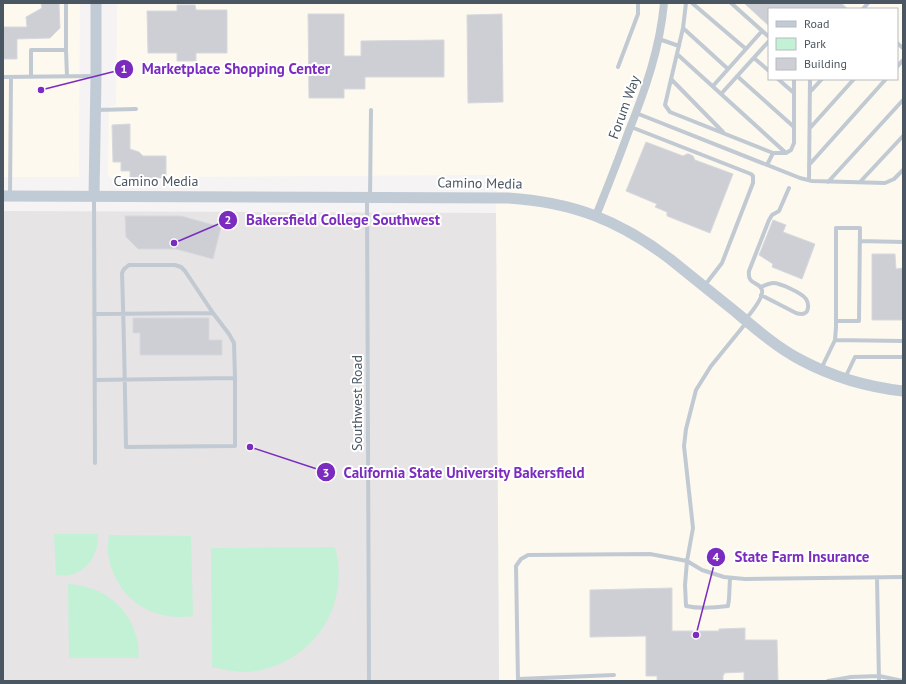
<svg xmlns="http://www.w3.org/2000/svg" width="906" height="684" font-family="'PT Sans',sans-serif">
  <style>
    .commercial { fill: #fdf9ef; fill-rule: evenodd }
    .education { fill: #e6e4e5 }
    .green { fill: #c3f1d5 }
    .building { fill: #cdcfd5; stroke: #d7d9de }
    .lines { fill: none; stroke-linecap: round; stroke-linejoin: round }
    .lane { stroke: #c1cad2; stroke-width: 4 }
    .street { stroke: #c1cad2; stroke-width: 8 }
    .secondary { stroke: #c1cbd6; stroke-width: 11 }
    .labels { text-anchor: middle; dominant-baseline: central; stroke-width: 4; stroke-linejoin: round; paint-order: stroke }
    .street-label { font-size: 14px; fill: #4a5661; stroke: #fff }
    .leader { fill: none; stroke: #7b2cbf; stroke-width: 1.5 }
    .callout-dot { fill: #7b2cbf; stroke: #fff; stroke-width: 1.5 }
    .mark-label { font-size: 12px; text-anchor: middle; font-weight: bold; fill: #fff }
    .callout-label { font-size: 15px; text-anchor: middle; font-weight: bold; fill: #7b2cbf; stroke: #fff; stroke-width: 4; stroke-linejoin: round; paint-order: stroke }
  </style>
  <rect width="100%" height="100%" fill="#f5f3f3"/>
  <path class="commercial" d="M3,3h77l-1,174h-76z
    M117,3h786v678h-404l-3,-468 1,-38 -319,2 -7,3 -57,1 -6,-6 1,-69h7zM769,9h128v70h-128z"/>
  <path class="education" d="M3,211l493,2 3,468h-496z"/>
  <path class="green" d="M54,534h44c1,19 -10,37 -29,41 -5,1 -9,0 -13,0z
    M109,535l82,1 2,80c-40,6 -75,-16 -84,-57 -2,-8 -1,-16 0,-24z
    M335,547c4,15 5,30 2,45 -7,43 -46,77 -89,80 -12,0 -24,-2 -36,-5l-1,-119z
    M68,584c35,2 63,23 70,59 1,5 0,10 1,15h-70z"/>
  <path class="building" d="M41,3h18l1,25 -10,10 -33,1v20h-14v-32h24l-1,-10 16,-9z
    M744,3h97l7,6h-79v17z
    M177,5h18l1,5h31v43h-31v8h-19v-8h-29l-1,-42h30z
    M308,14h36v42h17v-15l83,-1v37h-79v12h-21v9h-35z
    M502,14l1,88 -35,1 -1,-88z
    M130,124v25l9,3 4,4h23v22h-36v-7h-9v-9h-8l-1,-37z
    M646,142l37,14 4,-2h2l4,2 2,4 38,14 -23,59 -43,-17v-4l-12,-5 2,-3 -31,-13z
    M125,216h56l40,11 -8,32 -37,-10h-38l-12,-12z
    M773,220l13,5 -3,7 32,12 -13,35 -30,-12 1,-3 -14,-9z
    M872,254h23l1,15 7,-1v52h-31z
    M133,318h76v22h13v15h-82v-22h-7z
    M672,588v43h47v-2l26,-1v12h32l1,41h-34v-9l-20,1v2h-1v6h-66v-5h-11v-40l-56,1v-47z"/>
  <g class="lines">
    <path class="lane" d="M686,3l-3,25 -18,77 5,7 103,41
      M692,3l54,46
      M731,3l38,34
      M863,9l5,-6
      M683,28l45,41
      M659,39l20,7
      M897,43l6,5
      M66,50l1,26
      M677,54l109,99
      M754,58l15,13
      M618,67l20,-53v-11
      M897,67l6,-7
      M737,76l57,51
      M3,77l92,-1
      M31,77v-27h35v-47
      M671,79l52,53
      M778,79l16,14
      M713,86l49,-55
      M810,92l12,-13
      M721,94l48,-53
      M96,110l40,-1
      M636,113l164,65 12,3 73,2 9,-4 9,-9
      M631,127l120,47 2,2v7l-31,80 -17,22
      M810,128l44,-49
      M767,165l6,-12h13l5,-3 3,-7v-64
      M809,165l77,-86
      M809,180l1,-101
      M828,182l75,-82
      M860,182l43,-46
      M10,195l1,-118
      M370,196l1,-86
      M94,197l1,266
      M367,197l2,484
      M860,241l43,1
      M761,287c3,-1 8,-4 12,-4 7,0 29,10 33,16 3,4 3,12 -1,14 -3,2 -6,1 -9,0l-35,-18
      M94,314l119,-1
      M745,320c5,-6 19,-22 17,-30 -2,-9 -15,-4 -13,-19l20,-51 3,-5 7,-4 10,-23
      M746,323l-35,43 -15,24 -10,39 -2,17 9,82 -6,33 15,9 22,7 21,2 158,-2
      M835,340l68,1
      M821,369l14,-29 1,-13v-99h24l-1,93h-23
      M845,378l10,-21h48
      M95,380l140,-2 -1,-35 -5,-9 -16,-21 -28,-42 -4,-4 -6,-2h-46l-5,4 -2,4c2,58 3,116 4,174l109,-1v-68
      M877,578l2,103
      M518,679l96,-4
      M518,681l-2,-115 5,-7 7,-4 122,-1 37,7 -2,24 1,21c14,3 28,2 42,0l1,-7 1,-21
      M828,681l23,-4 28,-1 24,5"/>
    <path class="street" d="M596,216c11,-28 22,-55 32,-83 17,-42 32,-85 36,-130"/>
    <path class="secondary" d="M3,196l505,2c64,4 111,22 162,61 22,18 45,36 67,54 20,17 41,35 64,47 32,17 66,27 102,31
      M94,196l2,-120v-73"/>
  </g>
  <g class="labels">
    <g class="street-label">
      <text transform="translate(624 107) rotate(-70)">Forum Way</text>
      <text x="156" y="181">Camino Media</text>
      <text transform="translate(480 183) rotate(1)">Camino Media</text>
      <text transform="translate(357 403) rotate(-90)">Southwest Road</text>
    </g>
  </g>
  <path class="leader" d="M41 90L124 69M174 243L228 220M250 447L326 472M696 635L716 557"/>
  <g class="callout-dot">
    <circle cx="41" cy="90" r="4"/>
    <circle cx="174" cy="243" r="4"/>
    <circle cx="250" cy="447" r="4"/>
    <circle cx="696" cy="635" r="4"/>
    <circle cx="124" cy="69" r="10"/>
    <circle cx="228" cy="220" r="10"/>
    <circle cx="326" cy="472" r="10"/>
    <circle cx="716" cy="557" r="10"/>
  </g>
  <g class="mark-label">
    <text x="124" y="73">1</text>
    <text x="228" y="224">2</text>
    <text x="326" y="477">3</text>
    <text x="716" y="561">4</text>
  </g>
  <g class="callout-label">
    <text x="236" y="74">Marketplace Shopping Center</text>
    <text x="343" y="225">Bakersfield College Southwest</text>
    <text x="464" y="478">California State University Bakersfield</text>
    <text x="802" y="562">State Farm Insurance</text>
  </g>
  <rect width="906" height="684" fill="none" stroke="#4a5661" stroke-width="8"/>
  <rect x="768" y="8" width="130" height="72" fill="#ffffff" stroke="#b7bbc0"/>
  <rect x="776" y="21" width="20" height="6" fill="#c1cbd6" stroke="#b7bbc0"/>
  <text x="804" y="28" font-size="12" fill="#4a5661">Road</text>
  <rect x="776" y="38" width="20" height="12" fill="#c3f1d5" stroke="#b7bbc0"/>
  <text x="804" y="48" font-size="12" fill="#4a5661">Park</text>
  <rect x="776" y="58" width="20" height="12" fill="#cdcfd5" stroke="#b7bbc0"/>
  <text x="804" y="68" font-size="12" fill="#4a5661">Building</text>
</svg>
